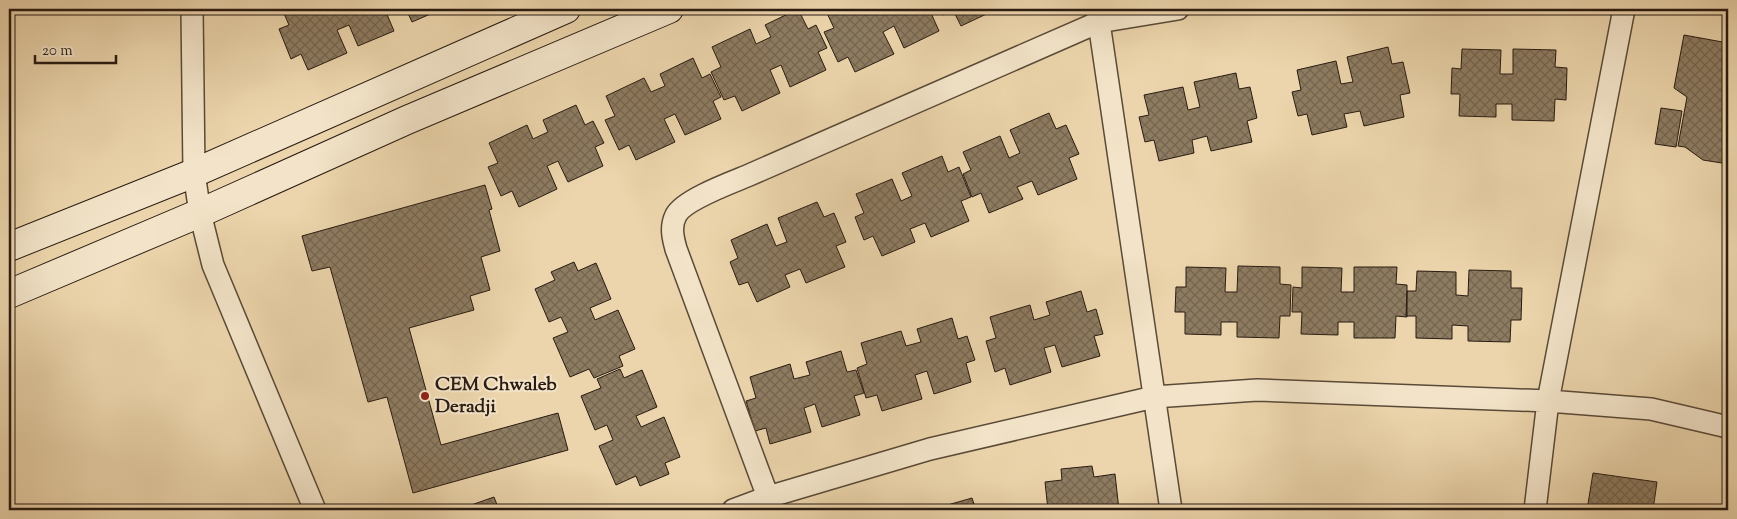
<svg xmlns="http://www.w3.org/2000/svg" width="1737" height="519" font-family="'Sorts Mill Goudy',serif">
  <style>
    .building { fill: url(#building-cross-hatch); stroke: #291b12 }
    .lines { fill: none; stroke-linecap: round; stroke-linejoin: round }
    .street-casing { stroke: #5a4a38; stroke-width: 24 }
    .secondary-casing { stroke: #291b12; stroke-width: 30 }
    .street { stroke: #f3e4c9; stroke-width: 21 }
    .secondary { stroke: #f3e4c9; stroke-width: 28 }
    .poi-dot { fill: #8f2418; stroke: #f3e4c9; stroke-width: 2 }
    .labels { text-anchor: middle; dominant-baseline: central; stroke-width: 4; stroke-linejoin: round; paint-order: stroke }
    .poi-label { font-size: 19px; font-weight: bold; fill: #291b12; stroke: #f3e4c9; text-anchor: start }
  </style>
  <defs>
    <pattern id="building-cross-hatch" width="8" height="8" patternUnits="userSpaceOnUse" patternTransform="scale(1.25)"><rect width="8" height="8" fill="#8e7c62"/><path d="M0 0l8 8M0 8l8-8" fill="none" stroke="#74654f"/></pattern>
  </defs>
  <rect width="100%" height="100%" fill="#ecd5ac"/>
  <filter id="stains"><feTurbulence type="fractalNoise" baseFrequency=".004" numOctaves="4"/><feColorMatrix values="0 0 0 0 .2 0 0 0 0 .09 0 0 0 0 .02 0 0 0 .5 -.17"/></filter>
  <radialGradient id="worn" r=".72"><stop offset=".6" stop-color="#630" stop-opacity="0"/><stop offset="1" stop-color="#630" stop-opacity=".3"/></radialGradient>
  <path class="building" d="M282,9h112l-8,3 8,19 -36,15 -9,-21 -12,5 10,23 -39,17 -7,-16 -10,5 -12,-30 10,-4z
    M406,9h36l-30,13z
    M798,9l10,20 8,-4 11,23 -9,4 8,18 -36,17 -9,-22 -11,5 10,23 -38,18 -7,-15 -11,4 -13,-28 10,-5 -9,-20 38,-18 6,15 15,-7 -6,-12z
    M825,9h115l-9,4 8,18 -35,17 -10,-22 -11,6 11,22 -39,18 -7,-15 -10,5 -14,-30 10,-4z
    M940,9h57l-36,17 -8,-16 -10,5z
    M1684,35l44,8v121l-25,-4 -18,-13 -7,-1 9,-49 -13,-9z
    M1388,47l4,17 11,-2 7,31 -10,2 4,22 -40,9 -4,-15 -16,3 3,13 -35,8 -5,-21 -9,2 -6,-24 9,-2 -4,-20 39,-9 5,23 12,-2 -6,-25z
    M1462,49l39,1 -1,24h13v-25l43,1 -1,17 12,1 -1,32 -11,-1 -1,22 -42,-1v-16h-16v13l-37,-1 1,-22h-9l1,-26 9,1z
    M693,58l9,20 8,-4 11,23 -8,4 8,18 -36,16 -10,-21 -11,5 11,23 -39,18 -7,-15 -10,5 -14,-30 10,-4 -9,-20 38,-18 7,14 14,-6 -5,-12z
    M1236,73l3,16 11,-2 7,31 -10,3 5,21 -41,9 -4,-15 -15,4 2,13 -35,8 -5,-21 -9,2 -6,-25 10,-2 -5,-20 39,-8 5,23 12,-3 -6,-25z
    M576,105l9,20 8,-4 11,22 -9,4 8,19 -35,16 -10,-21 -11,5 10,23 -38,18 -7,-16 -11,5 -13,-29 10,-4 -9,-20 38,-18 6,14 15,-7 -5,-12z
    M1661,108l21,3 -6,36 -21,-3z
    M1049,113l7,16 10,-4 13,29 -10,4 8,21 -39,16 -6,-14 -15,6 6,12 -34,14 -8,-20 -9,4 -9,-23 8,-4 -8,-18 37,-16 9,22 11,-5 -10,-23z
    M942,156l6,16 11,-5 12,30 -10,4 8,20 -38,16 -6,-14 -15,6 5,13 -33,14 -9,-20 -9,4 -9,-23 9,-4 -8,-19 36,-15 9,22 11,-5 -10,-23z
    M485,185l7,24 -3,1 11,41 -19,6 9,33 -20,6 4,14 -65,18 32,117 117,-32 10,37 -155,43 -26,-96 -19,5 -38,-135 -18,4 -10,-35z
    M817,202l7,15 10,-4 12,29 -10,4 9,21 -39,16 -6,-14 -15,6 5,12 -33,15 -9,-20 -9,3 -9,-23 8,-4 -7,-18 36,-16 9,22 11,-4 -9,-24z
    M574,262l4,9 18,-8 15,36 -21,9 5,12 23,-10 17,39 -16,7 4,10 -29,12 -5,-9 -19,8 -17,-39 15,-6 -7,-15 -12,5 -14,-33 20,-9 -4,-8z
    M1238,266l42,1v17l11,1 -1,31h-10l-1,22 -42,-1v-15h-16v13l-36,-1v-22h-10l1,-25h10v-20l40,1 -1,24h12z
    M1302,267l40,1 -1,24h13v-25h43l-1,17 11,1v32l-11,-1 -1,22h-41v-16h-16v13l-37,-1 1,-22h-10l1,-25 9,1z
    M1469,270l42,1v17h11l-1,32h-10l-1,22 -42,-1v-15l-16,-1v14l-36,-1v-22h-10l1,-25h9l1,-20 39,1v23l12,1z
    M1081,291l6,21 9,-3 7,25 -9,2 6,20 -38,11 -7,-22 -11,3 7,24 -41,13 -5,-17 -10,4 -9,-31 10,-3 -6,-21 40,-12 4,15 16,-5 -4,-13z
    M952,318l6,21 9,-3 8,24 -9,3 5,19 -37,12 -7,-23 -12,4 7,24 -40,12 -5,-16 -11,3 -9,-30 10,-4 -6,-21 40,-12 5,15 15,-4 -4,-13z
    M841,351l6,21 9,-2 8,23 -10,3 6,19 -38,12 -7,-23 -11,4 7,24 -41,12 -4,-16 -11,3 -9,-30 10,-3 -6,-21 40,-13 4,15 16,-4 -4,-13z
    M620,369l4,9 18,-8 15,37 -21,9 5,11 23,-10 16,40 -15,6 4,11 -29,12 -4,-10 -20,9 -17,-39 14,-6 -6,-15 -12,5 -14,-34 20,-8 -4,-9z
    M1092,466l2,11 21,-3 4,36h-71l-3,-28 17,-2 -1,-11z
    M1593,473l64,9 -4,28h-66z
    M494,497l5,13h-42z
    M972,498l4,12h-38l-1,-2z"/>
  <g class="lines">
    <g class="street-casing">
      <path id="street" d="M192,9l2,164 6,40 13,52 102,245
        M1097,9l74,501
        M768,497l-92,-248c-3,-11 -6,-22 0,-34 8,-15 54,-32 71,-39l352,-154 79,-13
        M733,510l35,-13 162,-48 224,-52 103,-7 291,11 103,8 77,18
        M1535,510l13,-109 76,-392"/>
    </g>
    <g class="secondary-casing">
      <path id="secondary" d="M9,247l185,-74 372,-164
        M9,294l191,-81 207,-93 262,-111"/>
    </g>
    <use href="#street" class="street"/>
    <use href="#secondary" class="secondary"/>
  </g>
  <circle class="poi-dot" cx="425" cy="396" r="5"/>
  <g class="labels">
    <g class="poi-label">
      <text x="435" y="385">CEM Chwaleb<tspan x="435" dy="22">Deradji</tspan></text>
    </g>
  </g>
  <rect width="1737" height="519" fill="none" stroke="#ecd5ac" stroke-width="30"/>
  <rect x="10" y="10" width="1717" height="499" fill="none" stroke="#291b12" stroke-width="2.5"/>
  <rect x="15" y="15" width="1707" height="489" fill="none" stroke="#291b12"/>
  <path d="M35 55v8h81v-8" fill="none" stroke="#291b12" stroke-width="2.5"/>
  <text x="42" y="55" font-size="15" fill="#291b12" stroke="#f3e4c9" stroke-width="4" paint-order="stroke">20 m</text>
  <rect width="100%" height="100%" filter="url(#stains)"/>
  <rect width="100%" height="100%" fill="url(#worn)"/>
</svg>
